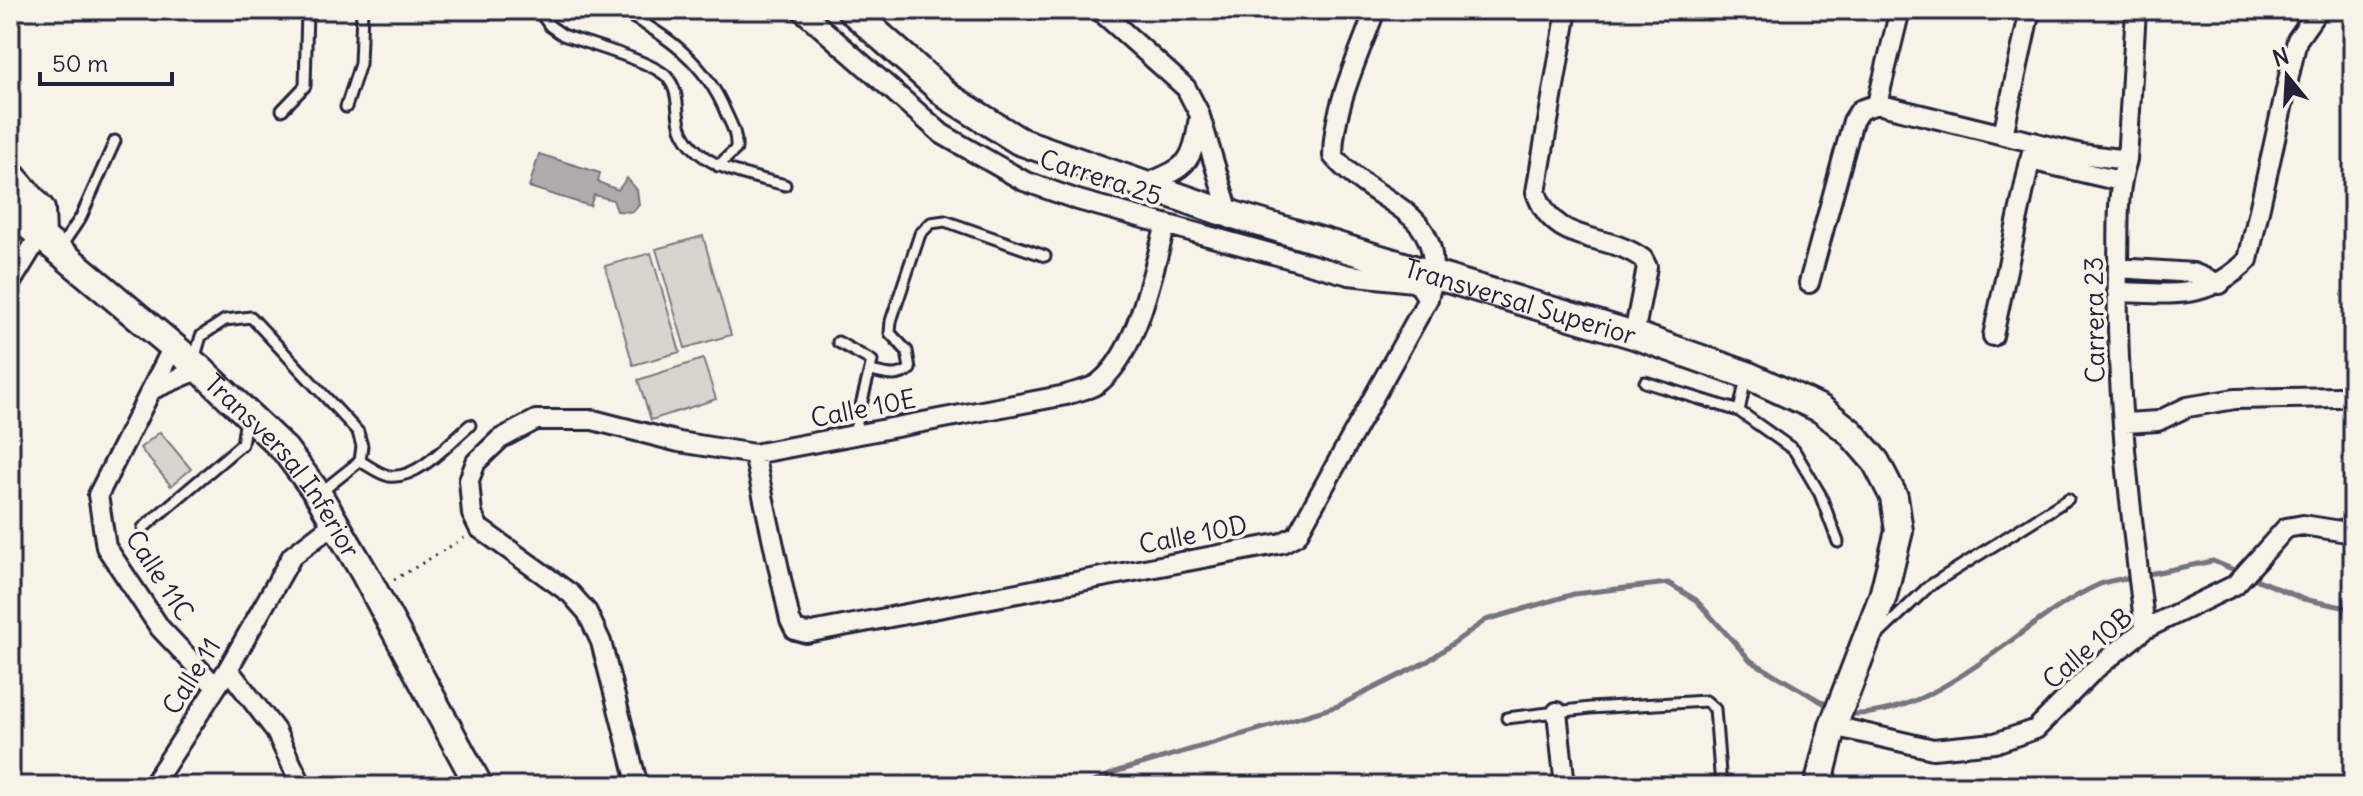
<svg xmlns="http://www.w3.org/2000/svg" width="2363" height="796" font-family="Delius,sans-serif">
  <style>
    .green { fill: #d8d5cf; stroke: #7d7c85; stroke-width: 2 }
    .water { fill: #aeabad; stroke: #76747f; stroke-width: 2 }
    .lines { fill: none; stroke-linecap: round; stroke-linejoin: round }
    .stream { stroke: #76747f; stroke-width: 5 }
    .lane-casing { stroke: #22223b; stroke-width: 15 }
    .street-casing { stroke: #22223b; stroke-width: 24 }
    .secondary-casing { stroke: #22223b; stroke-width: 32 }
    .primary-casing { stroke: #22223b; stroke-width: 36 }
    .path { stroke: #22223b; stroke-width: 3; stroke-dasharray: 2 6; stroke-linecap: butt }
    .lane { stroke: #f7f3e8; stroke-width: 9 }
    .street { stroke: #f7f3e8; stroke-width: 18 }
    .secondary { stroke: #f7f3e8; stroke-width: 26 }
    .primary { stroke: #f7f3e8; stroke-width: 30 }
    .labels { text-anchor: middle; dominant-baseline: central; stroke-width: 7; stroke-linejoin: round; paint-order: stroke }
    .street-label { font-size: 26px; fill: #22223b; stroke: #f7f3e8 }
  </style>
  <rect width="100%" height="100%" fill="#f7f3e8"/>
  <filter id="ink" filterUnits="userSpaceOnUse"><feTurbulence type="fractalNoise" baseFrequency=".0125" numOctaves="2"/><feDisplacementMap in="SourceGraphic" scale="16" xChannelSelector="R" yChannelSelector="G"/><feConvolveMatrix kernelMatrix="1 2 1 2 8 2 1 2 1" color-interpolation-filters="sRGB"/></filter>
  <g filter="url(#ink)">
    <path class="green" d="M703,236l28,99 -46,13 -29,-99z
      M651,253l29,99 -47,13 -28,-99z
      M703,359l13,40 -65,21 -13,-40z
      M160,432l31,37 -20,17 -31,-38z"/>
    <path class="water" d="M539,154l61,19 -2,9 20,8 9,-12 10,12 2,15 -6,7 -16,-1 -4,-11 -19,-5 -4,11 -61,-19z"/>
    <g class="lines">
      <path class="stream" d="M2144,575l69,-14 90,38 50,10
        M1848,714c93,4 170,-93 250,-129 10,-5 24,-6 36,-8
        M1085,786l33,-15 220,-65 90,-45 58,-41 88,-26 94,-11 28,17 55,61 76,44"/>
      <g class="lane-casing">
        <path id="lane" d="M538,10l12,16 13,9c22,8 88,26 103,41 15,16 9,34 15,52 16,41 68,47 104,57
          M619,10c47,24 87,53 107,103 6,13 11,21 10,36l-18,17
          M346,107l14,-43 2,-54
          M282,110l23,-24 2,-76
          M60,248l21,-31 34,-76
          M838,342l34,19 -19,76
          M194,360l7,-24 24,-16 26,-3 107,115 4,14 -2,15 -39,31
          M871,371c15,3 26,8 39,-2l-3,-18 -17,-18 1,-12 29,-87 11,-11 14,-2 100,35
          M1746,378l-7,33 55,39 26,44 18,48
          M1645,382l94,29
          M360,461c9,5 19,13 29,15 29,4 61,-34 81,-51
          M143,528l99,-84 4,-25
          M1877,636l52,-50 139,-87
          M1507,718l83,-10 116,-7 9,8 6,77"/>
      </g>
      <g class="street-casing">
        <path id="street" d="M801,10l141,124 82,47 54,19 271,75 64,7 7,4 8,13
          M1099,10l87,78 13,25 32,106
          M1567,10l-31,182c18,55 70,39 107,67l4,8 -13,68
          M2136,10l-9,150c-11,33 -8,69 -9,103 -3,122 12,245 27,366
          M1877,104l23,-94
          M2003,135l27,-125
          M2030,160l90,21
          M1144,185c38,-17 49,-18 54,-62
          M2118,268l75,5 27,11
          M1809,283l44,-162 7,-11 17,-6 204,50 46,6
          M10,284l30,-49
          M2117,292c54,1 89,10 131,-32l49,-220 21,-30
          M1993,336l41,-194
          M173,347l-75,148 8,52 54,81 56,59
          M151,390l49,-21
          M2125,423l33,-2 29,-14 48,-8 103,-2
          M754,454l36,166 5,10 11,3 476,-90 15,-8 131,-236c25,-92 -49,-89 -95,-143 0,-50 26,-100 42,-146
          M228,669l47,61 27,56
          M1557,712l8,74
          M1833,726l100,23 62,-6 41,-14 57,-58 52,-42 90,-44 51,-57 17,-3 50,8
          M152,786l76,-117 64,-113 43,-33
          M638,786l-37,-144 -14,-30 -16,-18 -92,-66 -7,-14 -3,-34 7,-18 24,-23 36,-19h57l86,22 75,12 312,-59c10,-4 27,-6 35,-14 38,-32 51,-110 65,-156"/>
      </g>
      <g class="secondary-casing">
        <g id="secondary">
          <path id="s1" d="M851,10l98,87 70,44 198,69 417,125 113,40 74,34 29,23 26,30 18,35 5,34 -16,65 -50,130 -15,60"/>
          <path id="s2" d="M10,210l190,159 85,81 33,44 47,80 114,212"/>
        </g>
      </g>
      <g class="primary-casing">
        <path id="primary" d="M10,177l29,33 1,25"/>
      </g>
      <path class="path" d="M394,580l72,-43"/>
      <use href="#lane" class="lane"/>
      <use href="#street" class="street"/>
      <use href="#secondary" class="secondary"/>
      <use href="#primary" class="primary"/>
    </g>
  </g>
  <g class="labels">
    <g class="street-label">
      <text transform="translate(1101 177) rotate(18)">Carrera 25</text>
      <text stroke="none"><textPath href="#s1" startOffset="740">Transversal Superior</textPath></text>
      <text transform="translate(2094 320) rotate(-91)">Carrera 23</text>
      <text transform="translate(863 408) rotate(-11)">Calle 10E</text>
      <text stroke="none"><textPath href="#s2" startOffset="376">Transversal Inferior</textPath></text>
      <text transform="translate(1193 534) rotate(-11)">Calle 10D</text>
      <text transform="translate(160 575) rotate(57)">Calle 11C</text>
      <text transform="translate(2087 648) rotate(-41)">Calle 10B</text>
      <text transform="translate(191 676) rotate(-58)">Calle 11</text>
    </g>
  </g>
  <rect width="2363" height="796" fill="none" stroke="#f7f3e8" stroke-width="40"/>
  <rect x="20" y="20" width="2323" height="756" fill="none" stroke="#22223b" stroke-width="3" filter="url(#ink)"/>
  <g transform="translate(2287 76) rotate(342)" stroke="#f7f3e8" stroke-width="6" paint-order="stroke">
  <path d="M0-6L14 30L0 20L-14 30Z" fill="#22223b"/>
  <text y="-12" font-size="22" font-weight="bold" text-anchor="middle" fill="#22223b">N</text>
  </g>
  <path d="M40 72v12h132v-12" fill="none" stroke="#22223b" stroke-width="4"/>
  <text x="52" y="72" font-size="24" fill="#22223b" stroke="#f7f3e8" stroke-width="6" paint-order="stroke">50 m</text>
</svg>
